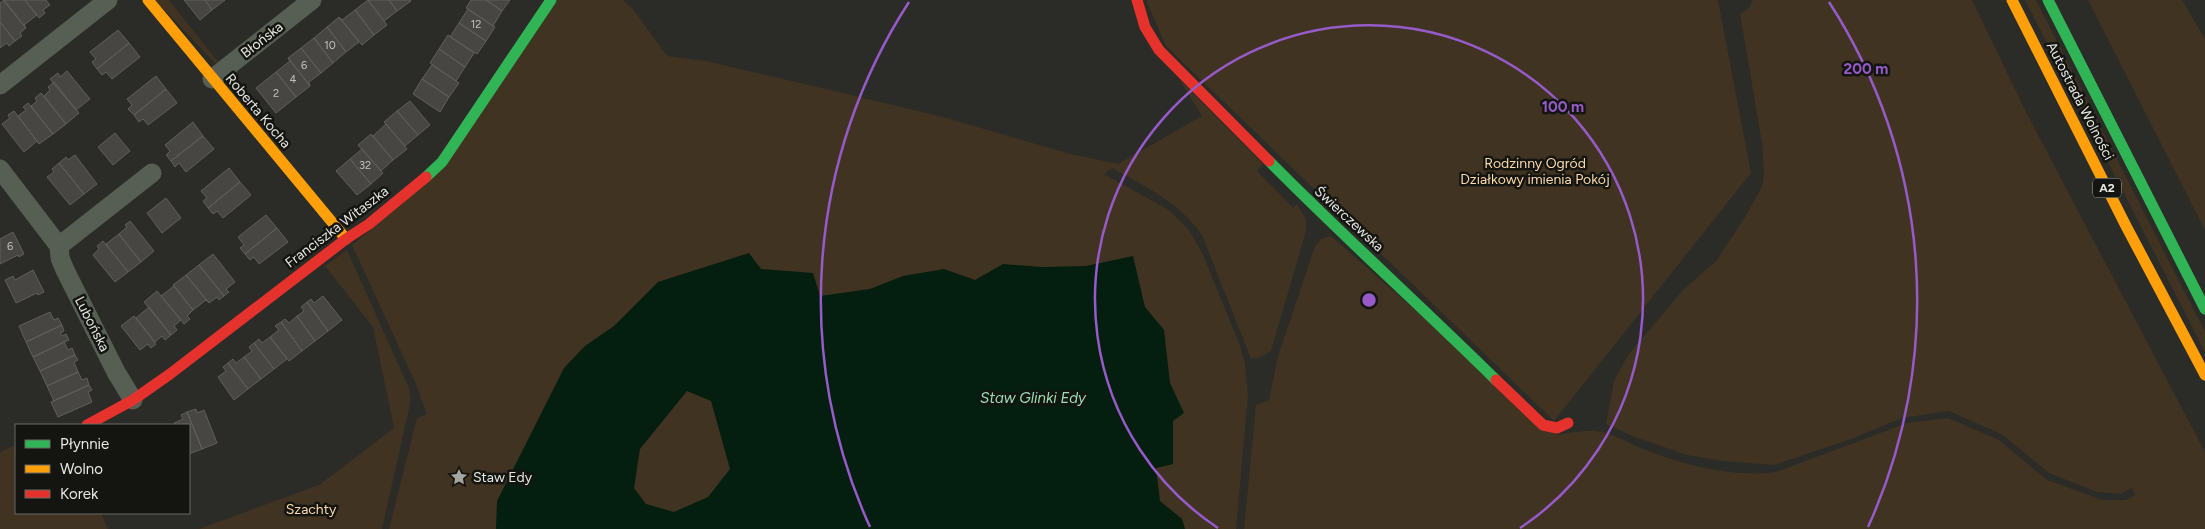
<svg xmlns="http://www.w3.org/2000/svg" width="2205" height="529" font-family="Figtree,sans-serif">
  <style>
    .green { fill: #403321 }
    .water { fill: #041e10; fill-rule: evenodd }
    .building { fill: #474643; stroke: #5f5f5b }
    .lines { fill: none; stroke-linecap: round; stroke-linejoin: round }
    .street { stroke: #575e54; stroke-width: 19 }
    .fast { stroke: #30b455; stroke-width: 11 }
    .slow { stroke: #ff9f0a; stroke-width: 11 }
    .jam { stroke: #e5322d; stroke-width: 11 }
    .ring { fill: none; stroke: #965bc8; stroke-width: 2.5 }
    .labels { text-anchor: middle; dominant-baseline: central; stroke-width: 5; stroke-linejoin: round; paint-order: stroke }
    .number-label { font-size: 11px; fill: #bfc0bb }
    .shield { fill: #141511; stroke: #a8a9a4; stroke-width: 1 }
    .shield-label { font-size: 12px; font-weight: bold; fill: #e7e8e3 }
    .street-label { font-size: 14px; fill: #e7e8e3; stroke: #141511 }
    .park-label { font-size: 14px; fill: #fdd9ab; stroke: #141511 }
    .poi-label { font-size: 14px; fill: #e7e8e3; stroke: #141511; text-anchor: start }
    .water-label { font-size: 15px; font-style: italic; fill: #9adfb5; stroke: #141511 }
    .centre { fill: #965bc8; stroke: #141511; stroke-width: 2.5 }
    .ring-label { font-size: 15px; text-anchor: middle; font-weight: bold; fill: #965bc8; stroke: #141511; stroke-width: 5; stroke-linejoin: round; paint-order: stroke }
  </style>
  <rect width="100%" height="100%" fill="#2b2b27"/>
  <path class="green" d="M155,0h14l49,62 -3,1z
    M558,0h65l10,9 34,47 39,5 116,27 117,28 132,38 47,10 84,-48 -23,-37 84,85 -6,7 36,37 4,-4 9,16v11l-35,120 -10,6 -10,2 -49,-124c-22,-32 -56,-48 -90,-67l-8,6 65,36 20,20 14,25 36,88 6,20 3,33 -12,133h-847l28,-111 10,-4 -12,-32 -63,-137 51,-42z
    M1146,0h572l33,173 -197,248 -388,-375z
    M1753,0h219l56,116 177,336v77h-961l12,-124 13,-5 9,-44 37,-110 6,-7 10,-3 226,199c13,-2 26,-5 38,-4 17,1 35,13 50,19 41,15 87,28 131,22l131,-49 41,-5 51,22 48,40 56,20h22l10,-5 -3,-7 -11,6 -24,-2 -48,-19 -46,-38 -54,-24 -47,7 -51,21 -77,26 -51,-4 -36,-6 -52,-18 -29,-13 8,-43 14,-26 55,-65 33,-29 29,-44 17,-31 2,-14 -2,-29 -22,-129 9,-6z
    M2025,0h11l169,332v20z
    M2088,0h94l23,39v191z
    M347,250l62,138 2,12 -29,129h-183l120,-44 75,-57 -21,-101 -48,-61z
    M16,445v68h85l7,16h-108v-77z"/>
  <path class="water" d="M749,253l12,16 52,4 7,23 50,-7 33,-13 41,-7 31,11 28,-16 40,3 43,-1 47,-10 12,51 19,23 6,53 14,30 -11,8v43l-17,4 4,33 22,18 3,10h-689l1,-28 67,-133 21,-22 29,-20 44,-44zM687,391l24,10 19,68 -22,28 -34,15 -28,-8 -12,-16 6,-39z"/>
  <path class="building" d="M4,0l22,28 -6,5 2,3 -7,5 -15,-19v-19z
    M25,0l12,15 -13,10 2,3 -23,-28z
    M25,0h21l4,5 -7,5 2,3 -6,5z
    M184,0h21l7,10 -12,10z
    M205,0h20l-13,10z
    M368,0l19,25 -13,10 -19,-25z
    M368,0h21l8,11 -13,10z
    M389,0h21l1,1 -14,10z
    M471,0h15l16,11 -9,15 -27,-18z
    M486,0h24l-8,11z
    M468,9l27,18 -9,14 -27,-18z
    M355,10l19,25 -12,10 -23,-28 3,3z
    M339,17l20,25 -13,10 -19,-25z
    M0,22l15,19 -6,5 -2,-3 -7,5z
    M459,23l27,18 -9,13 -27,-17z
    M327,27l19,25 -13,11 -19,-25z
    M118,30l11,13 -32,26 -5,-7 4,-3 -6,-7z
    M448,35l26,18 -9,14 -26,-18z
    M314,38l19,25 -12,10 -20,-25z
    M129,43l11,14 -28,22 -6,-7 -4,3 -5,-6z
    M301,48l20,25 -12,9 1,4 -22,-28z
    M439,49l26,18 -9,14 -26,-18z
    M288,58l22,28 -14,11 -20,-25 14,-11z
    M432,65l27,18 -10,14 -27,-18z
    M67,71l23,28 -14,11 -26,-31 8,-6 2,4z
    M276,72l20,25 -20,16 -20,-25z
    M156,76l10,13 -32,26 -6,-6 4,-4 -5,-6z
    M422,79l27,18 -9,15 -27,-18z
    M54,82l25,31 -13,11 -22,-28 6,-6 -2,-3z
    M166,89l11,14 -29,22 -5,-6 -4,3 -5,-7z
    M41,93l25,31 -13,10 -22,-28 6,-5 -2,-3z
    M410,101l20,24 -12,10 -21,-24z
    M28,103l25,31 -14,10 -21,-28 8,-6 -3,-3z
    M14,111l23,30 -13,11 -22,-28 8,-6 -2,-3z
    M397,111l21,24 -13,11 -21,-24z
    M193,122l10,14 -32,25 -5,-6 4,-4 -5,-6z
    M386,124l21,25 -14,11 -20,-24z
    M115,133l15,18 -17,14 -15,-18z
    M371,134l22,26 -12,11 -23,-26z
    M203,136l11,13 -28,23 -7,-9 -4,4 -4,-6z
    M362,149l21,24 -12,11 -21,-25z
    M75,155l22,29 -13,10 -25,-31 7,-6 2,3z
    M350,159l21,25 -14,11 -21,-24z
    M59,163l25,31 -14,11 -23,-28 7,-5 -2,-3z
    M229,168l11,14 -32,26 -5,-7 4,-3 -6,-7z
    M240,182l11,13 -28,23 -6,-7 -4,3 -5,-6z
    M166,198l15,20 -19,15 -15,-20z
    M266,215l11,13 -32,26 -5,-6 4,-3 -6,-8z
    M130,221l24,30 -13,11 -22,-28 8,-7 -2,-2z
    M277,228l11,14 -29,22 -5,-7 -4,3 -5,-6z
    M13,232l11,22 -5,3 -1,-2 -18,9v-25z
    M119,234l22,28 -13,10 -22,-28z
    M103,241l25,31 -13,10 -22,-27 6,-6 -2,-3z
    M213,254l22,28 -9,7 3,3 -5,4 -25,-31z
    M199,265l25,31 -5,4 -2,-3 -8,6 -23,-28z
    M33,270l11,22 -6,3 -1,-2 -21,10 -11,-23 8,-4 2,4z
    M186,275l23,28 -3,-3 -13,10 -20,-25z
    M174,286l19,24 -6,6 3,3 -6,5 -23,-28z
    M157,291l24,29 -7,6 3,4 -6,5 -27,-33z
    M323,296l19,24 -14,11 -21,-29 4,-3 3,4z
    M307,302l21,29 -13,10 -18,-25 7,-5 -3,-4z
    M149,307l22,28 -6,5 -3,-4 -7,6 -19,-24z
    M50,312l4,8 4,-2 4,7 -36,17 -7,-16z
    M134,316l22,28 -5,4 -3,-4 -8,6 -19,-24z
    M297,316l18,25 -13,10 -21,-29 4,-3 4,4z
    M281,322l21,29 -13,10 -19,-24 9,-7 -4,-4z
    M62,325l2,6 -4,2 2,3 4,-2 3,6 -36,17 -7,-15z
    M270,337l17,22 -13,10 -20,-26 5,-4 3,4z
    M64,342l4,8 4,-2 3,7 -35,16 -7,-14z
    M254,343l20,26 -13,10 -17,-22 8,-6 -3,-4z
    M75,355l3,5 -4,2 4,10 -31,14 -7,-15z
    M244,357l17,22 -13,10 -20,-26 5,-4 3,4z
    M228,363l20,26 -14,11 -16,-23 8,-6 -3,-4z
    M78,372l4,8 5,-2 2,7 -35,16 -7,-15z
    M89,385l3,5 -4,2 4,10 -34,15 -7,-15z
    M196,409l1,4 7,-3 13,33 -15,6 -15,-37z
    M187,412l15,37 -13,5v-29h-14l-1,-2 9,-4 -2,-4z"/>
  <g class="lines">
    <path class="street" d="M212,79l100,-79
      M0,85l108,-85
      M0,169l59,77 1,12 5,12 51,102 17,28
      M59,246l93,-73"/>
    <path class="fast" d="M2048,0l157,309
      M1269,161c74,75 152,145 227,219
      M426,177l16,-15 109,-162"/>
    <path class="slow" d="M148,0l198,239
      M2012,0l114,226 79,149"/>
    <path class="jam" d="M1137,0l8,27 14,23 110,111
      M1496,380l47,45 14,3 11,-5
      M87,425l46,-25 37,-26 176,-135 23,-15 57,-47"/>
  </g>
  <g class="ring">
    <path d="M1218 528A274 274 0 1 1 1520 528"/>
    <path d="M870 527A548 548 0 0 1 909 2M1829 2A548 548 0 0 1 1868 527"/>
  </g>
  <defs>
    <g id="sight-bare" transform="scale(1.35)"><path d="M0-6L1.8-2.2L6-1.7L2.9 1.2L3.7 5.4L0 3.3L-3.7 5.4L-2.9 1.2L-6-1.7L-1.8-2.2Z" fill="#a5a6a1" stroke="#141511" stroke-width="2.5" paint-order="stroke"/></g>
  </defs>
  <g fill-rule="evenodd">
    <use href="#sight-bare" x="459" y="477"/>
  </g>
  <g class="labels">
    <g class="number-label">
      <text x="476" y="24">12</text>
      <text x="330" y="45">10</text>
      <text x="304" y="65">6</text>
      <text x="293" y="79">4</text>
      <text x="276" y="93">2</text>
      <text x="365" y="165">32</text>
      <text x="10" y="246">6</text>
    </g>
    <rect class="shield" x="2093" y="178.5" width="28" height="19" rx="4"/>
    <g class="shield-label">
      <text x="2107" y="188">A2</text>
    </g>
    <g class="street-label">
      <text transform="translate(262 40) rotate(-38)">Błońska</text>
      <text transform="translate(2080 101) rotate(63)">Autostrada Wolności</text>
      <text transform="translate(258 111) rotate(50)">Roberta Kocha</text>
      <text transform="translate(1349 219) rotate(43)">Świerczewska</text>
      <text transform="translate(337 227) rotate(-37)">Franciszka Witaszka</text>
      <text transform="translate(92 324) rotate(63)">Lubońska</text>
    </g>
    <g class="park-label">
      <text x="1535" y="163">Rodzinny Ogród<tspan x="1535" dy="16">Działkowy imienia Pokój</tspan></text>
      <text x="311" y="509">Szachty</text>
    </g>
    <g class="poi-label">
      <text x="473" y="477">Staw Edy</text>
    </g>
    <g class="water-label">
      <text x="1033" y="398">Staw Glinki Edy</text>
    </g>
  </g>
  <circle cx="1369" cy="300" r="8" class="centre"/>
  <g class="ring-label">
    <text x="1866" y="74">200 m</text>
    <text x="1563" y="112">100 m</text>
  </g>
  <rect x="15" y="424" width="175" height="90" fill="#141511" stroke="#686965"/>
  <rect x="25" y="440" width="25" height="8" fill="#30b455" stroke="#686965"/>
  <text x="60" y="449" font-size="15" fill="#e7e8e3">Płynnie</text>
  <rect x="25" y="465" width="25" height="8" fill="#ff9f0a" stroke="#686965"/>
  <text x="60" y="474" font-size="15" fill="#e7e8e3">Wolno</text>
  <rect x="25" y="490" width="25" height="8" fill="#e5322d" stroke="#686965"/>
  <text x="60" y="499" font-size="15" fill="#e7e8e3">Korek</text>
</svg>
